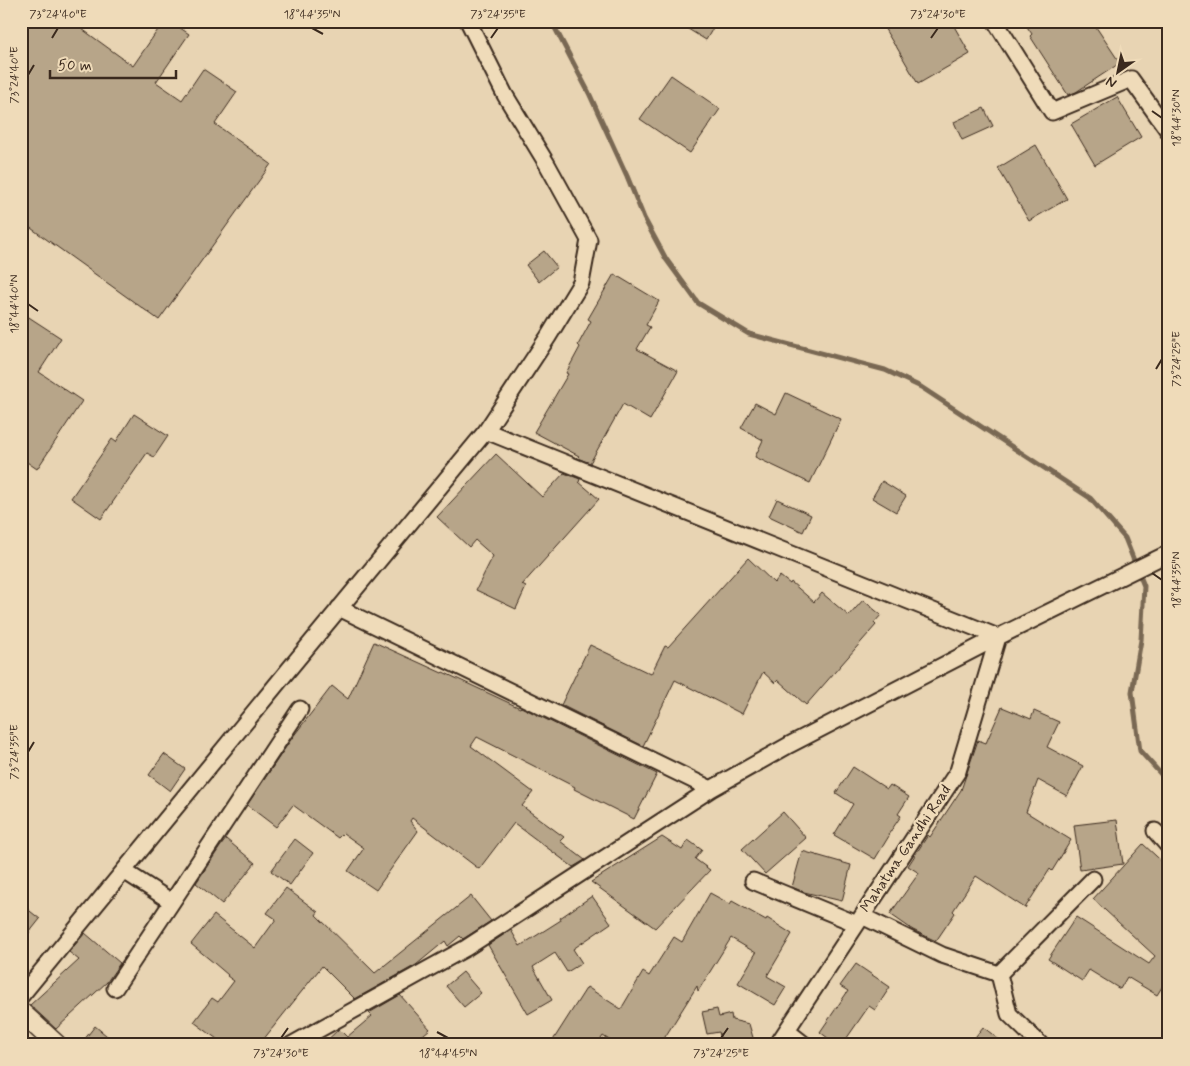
<svg xmlns="http://www.w3.org/2000/svg" width="1190" height="1066" font-family="Mynerve,sans-serif">
  <style>
    .lines { fill: none; stroke-linecap: round; stroke-linejoin: round }
    .stream { stroke: #796853; stroke-width: 5 }
    .building { fill: #b7a589; stroke: #3b2a1e }
    .minor-casing { stroke: #3b2a1e; stroke-width: 19 }
    .tertiary-casing { stroke: #3b2a1e; stroke-width: 22 }
    .minor { stroke: #efdbb9; stroke-width: 15 }
    .tertiary { stroke: #efdbb9; stroke-width: 19 }
    .ticks { fill: none; stroke: #3b2a1e; stroke-width: 2 }
    .labels { text-anchor: middle; dominant-baseline: central; stroke-width: 5; stroke-linejoin: round; paint-order: stroke }
    .street-label { font-size: 15px; fill: #3b2a1e; stroke: #efdbb9 }
    .neatline { fill: none; stroke: #3b2a1e; stroke-width: 2 }
    .ticks-label { font-size: 12px; text-anchor: middle; fill: #3b2a1e }
  </style>
  <rect width="100%" height="100%" fill="#e8d4b3"/>
  <filter id="ink" filterUnits="userSpaceOnUse"><feTurbulence type="fractalNoise" baseFrequency=".02" numOctaves="2"/><feDisplacementMap in="SourceGraphic" scale="10" xChannelSelector="R" yChannelSelector="G"/><feConvolveMatrix kernelMatrix="1 2 1 2 8 2 1 2 1" color-interpolation-filters="sRGB"/></filter>
  <g filter="url(#ink)">
    <g class="lines">
      <path class="stream" d="M550,21l4,5 35,67 38,83 17,42 22,41 32,44 51,31 136,36 36,17 169,111 35,40 19,48 -3,54 -9,52 8,59 29,32"/>
    </g>
    <path class="building" d="M21,21h50l62,45 31,-45h6l19,13 -33,48 26,18 21,-31 34,23 -22,32 56,40 -112,156 -138,-99z
      M675,21h42l-11,19z
      M880,21h71l19,33 -52,30 -22,-38h-1z
      M1023,21h69l28,42 -44,29 -8,3 -38,-59 2,-2z
      M671,75l49,34 -30,44 -50,-34z
      M1117,97l24,40 -46,28 -24,-41z
      M984,108l9,18 -31,14 -8,-18z
      M1036,145l31,54 -38,22 -31,-53z
      M544,251l13,16 -18,15 -13,-17z
      M614,274l45,27 -13,24 4,2 -13,22 41,22 -28,49 -27,-16 -33,59 -13,-5 2,-2 -45,-24 34,-58 -2,-1 14,-26 -2,-2 13,-24 -3,-2z
      M21,312l40,26 -22,34 43,29 -45,68 -16,-11z
      M786,393l55,26 -31,64 -55,-26 8,-17 -22,-12 14,-25 21,11z
      M134,414l34,22 -14,21 -7,-4 -46,66 -30,-21 41,-59 4,3z
      M496,454l46,43 22,-24 16,6 -1,3 20,17 -77,86 4,2 -10,22 -40,-19 17,-34 -18,-16 -6,7 -32,-30z
      M882,481l24,15 -10,16 -24,-14z
      M777,499l34,16 -8,17 -34,-16z
      M748,558l26,25 6,-7 10,8 1,-2 23,20 8,-9 27,23 14,-16 18,15 -7,8 2,2 -70,80 -28,-25 -3,3 -12,-11 -21,42 -67,-34 -32,66 -82,-41 29,-60 61,29 14,-28 3,1z
      M374,642l68,31 1,-1 77,36 1,-1 136,67 -23,45 -60,-30 1,-2 -98,-50 -6,9 62,46 -11,14 42,31 -4,4 25,19 -12,7 -59,-44 -35,46 -67,-51 -2,3 8,10 -42,59 -28,-19 16,-23 -21,-15 -5,5 -45,-33 -17,22 -29,-22 45,-67 40,-52 16,13z
      M1002,707l29,12 3,-8 25,11 -12,25 36,19 -16,30 -29,-16 -12,32 45,28 -19,31 -2,-2 -25,39 -49,-32 -23,35 2,2 -19,28 -23,-11 -23,-16 29,-41 -11,-7 20,-31 2,2 31,-47 17,-50 8,3z
      M164,754l21,15 -15,22 -21,-16z
      M853,767l34,22 3,-4 19,12 -11,17 3,2 -13,19 1,1 -14,23 -41,-24 19,-31 -17,-11z
      M783,812l23,26 -41,36 -23,-25z
      M1117,820l6,44 -43,6 -6,-45z
      M662,837l20,13 6,-10 14,10 -7,9 15,11 -55,58 -64,-46z
      M226,839l29,24 -33,41 -26,-21 24,-36z
      M295,839l18,14 -23,32 -19,-14z
      M1143,844l26,24v108l-12,19 -30,-18 -7,12 -31,-19 -7,11 -34,-22 28,-42 73,47 6,-8 -62,-57z
      M802,851l49,14 -9,36 -38,-9 -12,-5z
      M286,888l32,24 -2,3 59,58 96,-77 20,25 -28,18 -3,-3 -12,10 -3,-5 -29,24 -61,34 -33,-33 -63,79h-46l4,-6 -23,-17 18,-24 6,4 16,-21 -7,-5 1,-1 -14,-12 -23,-19 23,-29 41,33 21,-29 -9,-6z
      M710,893l20,11 2,-3 34,19 1,-2 25,16 -25,42 19,11 -11,18 -37,-22 18,-30 -25,-15 -33,53 -1,-5 -37,59h-43l-14,-9 -6,9h-47l37,-58 34,22 22,-37 6,4 25,-39 8,5z
      M592,896l19,27 -38,26 9,14 -15,9 -12,-19 -22,14 19,33 -24,14 -40,-69 23,-15 9,16 41,-26 -1,-2z
      M21,904l19,15 -19,24z
      M85,933l35,30 -13,19 -51,47 -26,-24 49,-45 -10,-8z
      M856,964l34,23 -15,23 -6,-4 -27,39h-5l-17,-13 28,-41 -8,-5z
      M463,972l18,21 -17,14 -18,-21z
      M400,995l30,34 -19,16h-89l17,-16 8,8 25,-21 -3,-3z
      M717,1009l2,8 12,-3 1,6 17,4 5,17 -10,4h-22l-3,-13 -12,2 -5,-22z
      M95,1026l23,19h-38z
      M983,1027l23,18h-37z"/>
    <g class="lines">
      <g class="minor-casing">
        <path id="minor" d="M468,21l37,74 42,69 42,76 -8,43 -33,54 -62,94
          M995,21l57,91 79,-33 38,53
          M339,608l372,181
          M1155,831l14,16
          M124,871l48,31
          M753,881l104,43
          M862,916l80,39 57,19 10,40 32,31
          M999,974l94,-95
          M115,988l185,-279
          M21,996l269,-328 196,-237 512,206 -40,134 -181,274
          M787,1031l18,14
          M291,1045l175,-97 245,-159 78,-44 209,-108 171,-84"/>
      </g>
      <g class="tertiary-casing">
        <path id="tertiary" d="M21,1012l36,33"/>
      </g>
      <use href="#minor" class="minor"/>
      <use href="#tertiary" class="tertiary"/>
    </g>
  </g>
  <path class="ticks" d="M312,28l11,6M52,38l6,-10M491,38l7,-10M931,38l7,-10M28,75l6,-10M1152,111l10,7M28,304l10,7M1156,369l6,-10M1152,573l10,7M28,752l6,-10M437,1032l11,6M281,1038l7,-10M721,1038l7,-10"/>
  <g class="labels">
    <g class="street-label">
      <text transform="translate(906 849) rotate(-56)">Mahatma Gandhi Road</text>
    </g>
  </g>
  <rect width="1190" height="1066" fill="none" stroke="#efdbb9" stroke-width="55"/>
  <g transform="translate(1118 72) rotate(213)" stroke="#efdbb9" stroke-width="4" paint-order="stroke">
  <path d="M0-4L9 19L0 12L-9 19Z" fill="#3b2a1e"/>
  <text y="-8" font-size="14" font-weight="bold" text-anchor="middle" fill="#3b2a1e">N</text>
  </g>
  <path d="M50 70v8h126v-8" fill="none" stroke="#3b2a1e" stroke-width="2.5"/>
  <text x="58" y="70" font-size="15" fill="#3b2a1e" stroke="#efdbb9" stroke-width="4" paint-order="stroke">50 m</text>
  <rect x="28" y="28" width="1134" height="1010" class="neatline"/>
  <g class="ticks-label">
    <text x="58" y="18">73°24'40"E</text>
    <text x="312" y="18">18°44'35"N</text>
    <text x="498" y="18">73°24'35"E</text>
    <text x="938" y="18">73°24'30"E</text>
    <text transform="translate(14 75) rotate(-90)" y="4">73°24'40"E</text>
    <text transform="translate(1176 118) rotate(-90)" y="4">18°44'30"N</text>
    <text transform="translate(14 304) rotate(-90)" y="4">18°44'40"N</text>
    <text transform="translate(1176 359) rotate(-90)" y="4">73°24'25"E</text>
    <text transform="translate(1176 580) rotate(-90)" y="4">18°44'35"N</text>
    <text transform="translate(14 752) rotate(-90)" y="4">73°24'35"E</text>
    <text x="281" y="1057">73°24'30"E</text>
    <text x="448" y="1057">18°44'45"N</text>
    <text x="721" y="1057">73°24'25"E</text>
  </g>
</svg>
